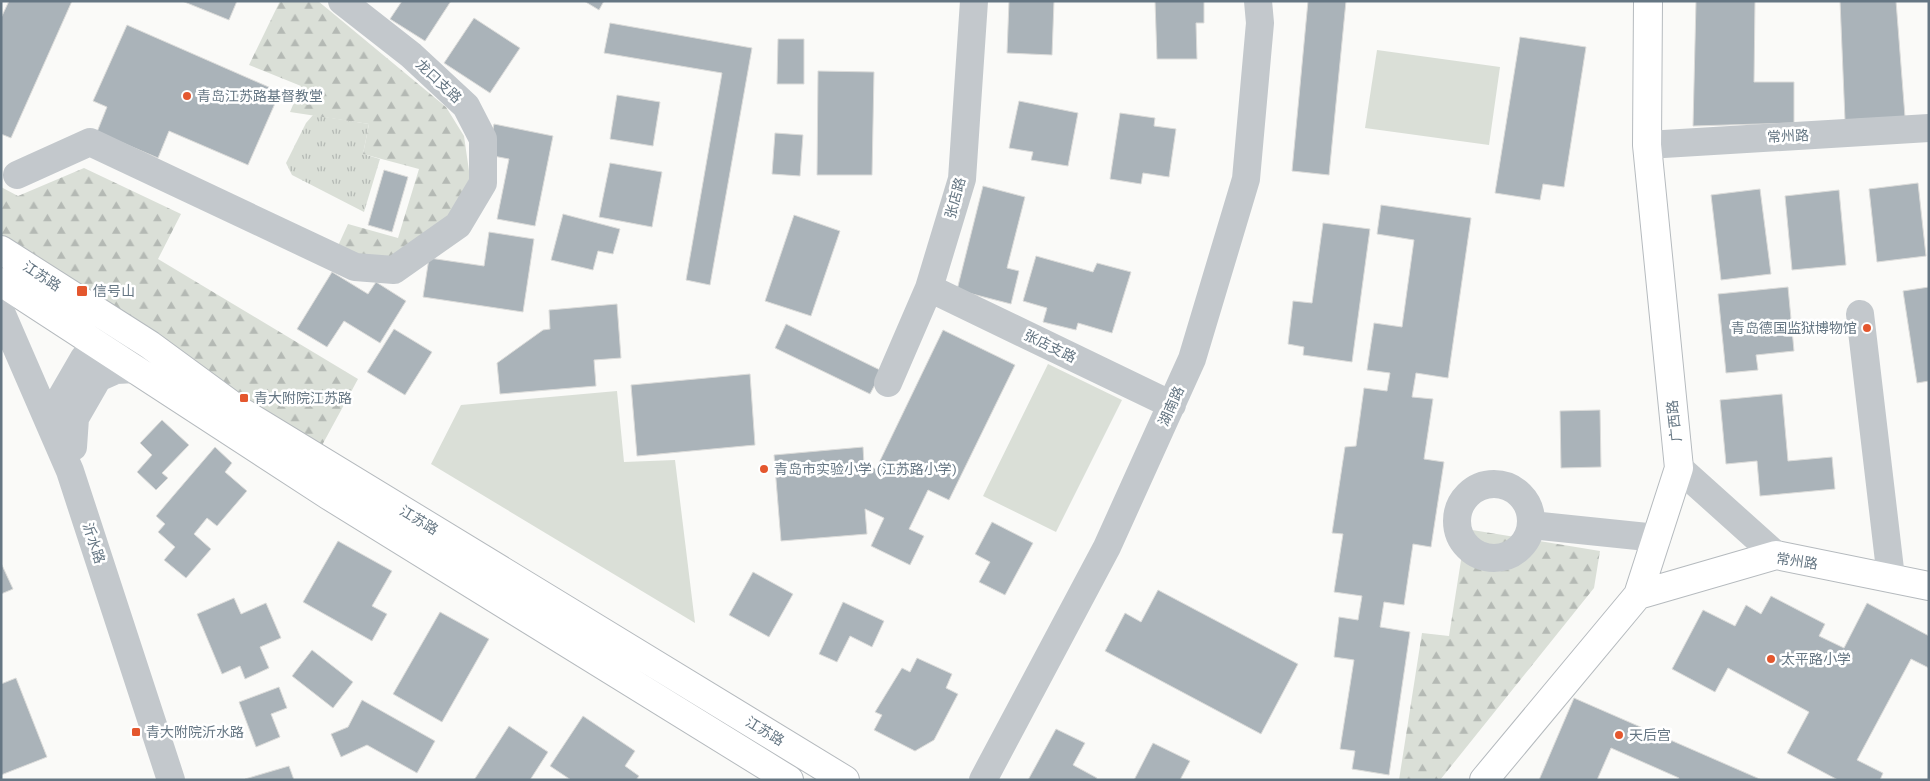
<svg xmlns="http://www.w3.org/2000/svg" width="1930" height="781" font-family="'Work Sans','Noto Sans SC',sans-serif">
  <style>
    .grass { fill: url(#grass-tufts) }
    .forest { fill: url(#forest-firs) }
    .garden { fill: #dadfd7 }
    .building { fill: #aab3b9; stroke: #dcdcda }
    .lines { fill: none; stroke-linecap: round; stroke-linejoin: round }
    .major-casing { stroke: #b5babe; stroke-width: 30 }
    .minor { stroke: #c3c8cc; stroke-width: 28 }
    .major { stroke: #fff; stroke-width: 28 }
    .poi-dot { fill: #e4572e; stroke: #fff; stroke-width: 2 }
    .labels { text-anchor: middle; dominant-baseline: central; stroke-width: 5; stroke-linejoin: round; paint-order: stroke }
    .street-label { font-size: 14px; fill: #657683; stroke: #fff }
    .poi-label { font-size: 14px; fill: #657683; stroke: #fff; text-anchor: start }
  </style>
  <defs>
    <pattern id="grass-tufts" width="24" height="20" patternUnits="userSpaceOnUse" patternTransform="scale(1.25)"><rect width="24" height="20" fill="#dadfd7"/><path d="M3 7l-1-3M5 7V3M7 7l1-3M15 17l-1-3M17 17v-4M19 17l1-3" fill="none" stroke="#b4b9b4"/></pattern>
    <pattern id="forest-firs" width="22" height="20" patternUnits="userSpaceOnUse" patternTransform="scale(1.25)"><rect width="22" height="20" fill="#dadfd7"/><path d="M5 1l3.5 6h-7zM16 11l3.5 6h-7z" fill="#b4b9b4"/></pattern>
  </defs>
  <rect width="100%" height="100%" fill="#fafaf8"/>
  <path class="grass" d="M313,115l56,9 -6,30 17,5 -16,53 -72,-37 -6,-12 20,-40z"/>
  <path class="forest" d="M280,1h38l128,106 18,29 6,42 -21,40 -55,41h-26l-31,-11 11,-24 50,14 21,-69 -56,-15 6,-30 -79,-12 11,-26 -52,-21z
    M84,168l97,46 -23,45 200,120 -38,70 -319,-198v-64l17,9z
    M1466,529l134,22 -6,37 -154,192h-41l23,-147 27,3z"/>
  <path class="garden" d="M1377,50l123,17 -11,78 -124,-17z
    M1048,364l74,36 -66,132 -73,-36z
    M617,391l7,71 51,-2 20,163 -264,-159 30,-59z"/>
  <path class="building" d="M9,1h63l-61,137 -10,-4v-116z
    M182,1h55l-8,19z
    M402,1h49l-26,40 -35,-22z
    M584,1h20l-5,9z
    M1009,1h45l-2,54 -45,-2z
    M1155,1h49v22h-8l1,36h-40z
    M1308,1h38l-17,174 -37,-4z
    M1696,1h59l-1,81h40v41l-101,3z
    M1840,1h56l9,116 -60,3z
    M474,18l46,30 -30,45 -46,-30z
    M610,23l142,25 -42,237 -24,-5 36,-207 -118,-20z
    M127,25l153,67 -32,73 -79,-34 -11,27 -61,-26 10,-25 -14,-6z
    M1520,37l66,10 -22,140 -21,-3 -3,16 -45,-7z
    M778,39h26v45h-27z
    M818,71l56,1 -2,103h-55z
    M617,95l43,7 -7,44 -43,-7z
    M1019,101l59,12 -10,53 -37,-6 2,-8 -24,-4z
    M1120,113l35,5 -1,8 22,3 -7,48 -26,-4 -2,11 -31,-5z
    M494,124l59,12 -18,90 -38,-7 12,-60 -21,-4z
    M775,133l28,2 -3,41 -28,-2z
    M610,163l52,9 -10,55 -53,-10z
    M384,170l24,7 -16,55 -24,-7z
    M1918,183l8,73 -49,6 -8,-73z
    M983,186l42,11 -18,71 12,3 -8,33 -54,-14z
    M1760,189l11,85 -50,6 -10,-85z
    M1839,190l7,75 -54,5 -7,-74z
    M1381,205l90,13 -23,160 -32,-5 -4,24 21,2 -9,60 20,3 -13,85 -18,-3 -9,61 -20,-3 -4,25 30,5 -21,143 -37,-6 3,-18 -15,-2 14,-89 -20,-3 5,-40 19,3 4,-24 -28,-4 9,-58 -11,-1 13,-86 11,-1 8,-58 23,3 3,-18 -23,-3 7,-47 28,4 12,-87 -37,-6z
    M563,214l57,15 -7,25 -15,-3 -5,19 -42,-10z
    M794,215l46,16 -29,85 -46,-15z
    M1323,223l47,6 -18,133 -49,-7 1,-8 -16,-3 5,-43 19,2z
    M489,232l45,7 -11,73 -100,-15 6,-39 55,8z
    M1036,256l57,16 4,-9 34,9 -19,61 -34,-10 -2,7 -33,-8 4,-14 -24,-7z
    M332,272l36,22 8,-12 30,19 -26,42 -36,-22 -17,26 -30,-18z
    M1788,287l6,64 -38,4 2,15 -32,3 -8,-79z
    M1929,287v94l-12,2 -14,-92z
    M617,304l4,54 -27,2 2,26 -96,8 -3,-31 46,-33 7,-1 -1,-19z
    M786,324l96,47 -12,23 -95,-46z
    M394,329l38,23 -27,43 -38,-23z
    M943,330l72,35 -66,135 -21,-10 -19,39 15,7 -14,29 -39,-19 13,-28 -19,-9 2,25 -86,7 -7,-86 89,-8 1,17 12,5z
    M750,374l5,71 -118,11 -6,-71z
    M1782,394l6,67 44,-4 3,32 -75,7 -3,-35 -31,3 -6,-64z
    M1600,410l1,57 -40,1 -1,-57z
    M162,420l27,25 -27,28 6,5 -12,12 -19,-18 15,-17 -12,-12z
    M215,447l17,16 -7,9 22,19 -30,35 -10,-8 -13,16 17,15 -25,29 -22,-18 11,-13 -17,-15 7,-8 -9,-8z
    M992,522l41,21 -28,52 -26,-13 11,-20 -15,-8z
    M338,541l54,30 -20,35 15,8 -15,27 -69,-39z
    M1,563l12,26 -12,5z
    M753,572l40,22 -24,43 -40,-22z
    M1158,590l140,74 -37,70 -156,-83 20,-38 16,9z
    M1771,596l54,28 -6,12 25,12 23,-45 62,33v32l-18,-9 -54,101 26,13 -3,7h-42l-51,-27 22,-41 -81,-44 -13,24 -43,-23 31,-59 32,16 11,-21 15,9z
    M234,598l7,16 25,-11 15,35 -21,9 9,21 -24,11 -5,-13 -18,8 -25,-60z
    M843,602l41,19 -12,26 -22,-11 -13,26 -18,-8z
    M440,612l49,27 -47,83 -49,-28z
    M312,650l41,32 -20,26 -41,-32z
    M917,658l35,16 -6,14 12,6 -24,46 -19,11 -41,-21 8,-15 -7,-3 27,-44 8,4z
    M16,678l31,79 -46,18v-91z
    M279,687l8,21 -16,6 9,23 -24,10 -17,-45z
    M1574,698l188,82h-84l1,-2 -68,-30 -14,32h-58z
    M362,700l73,41 -18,32 -50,-28 -26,12 -10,-23 17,-7z
    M583,716l52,35 -10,15 14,10 -3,4h-65l-21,-14z
    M509,726l39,26 -18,28h-56z
    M1056,729l29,14 -12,22 24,13 -1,2h-68z
    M1153,743l37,18 -10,19h-46z
    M289,766l5,14h-49v-1z"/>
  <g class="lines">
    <g class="major-casing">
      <path id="major" d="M1,250l149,95 90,66 605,369
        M1,282l327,213 461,285
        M1638,595l138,-40 153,31
        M1484,780l154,-185 41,-127 -32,-323 1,-144"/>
    </g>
    <path class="minor" d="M1647,145l282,-17
      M17,175l73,-33 265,125 39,3 64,-45 25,-42v-44l-17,-33 -55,-51 -69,-54
      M929,288l243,117
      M1,312l69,159 101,309
      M1860,314l31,264
      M888,383l41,-95 33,-109 12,-178
      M63,438l-4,-18 3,-24 22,-38 36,-22
      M73,447l2,-29 23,-40 18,-8 20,-1
      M1679,468l97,87
      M1457 521a37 37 0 1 1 74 0a37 37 0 1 1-74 0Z
      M1531,525l126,13
      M983,780l124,-233 85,-188 54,-180 14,-156 -2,-22"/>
    <use href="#major" class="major"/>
  </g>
  <g class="poi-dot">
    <circle cx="187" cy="96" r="5"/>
    <rect x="76" y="285" width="12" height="12" rx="2.5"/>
    <circle cx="1867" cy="328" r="5"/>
    <rect x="239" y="393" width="10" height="10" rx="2.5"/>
    <circle cx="764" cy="469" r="5"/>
    <circle cx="1771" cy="659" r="5"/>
    <rect x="131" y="727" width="10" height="10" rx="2.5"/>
    <circle cx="1619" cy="735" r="5"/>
  </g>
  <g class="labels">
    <g class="street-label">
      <text transform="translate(439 81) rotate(43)">龙口支路</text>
      <text transform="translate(1788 136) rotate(-3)">常州路</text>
      <text transform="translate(955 198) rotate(-75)">张店路</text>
      <text transform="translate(42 276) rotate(33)">江苏路</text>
      <text transform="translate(1050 346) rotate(26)">张店支路</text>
      <text transform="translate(1171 406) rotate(-66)">湖南路</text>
      <text transform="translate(1674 421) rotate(-96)">广西路</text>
      <text transform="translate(419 520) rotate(31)">江苏路</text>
      <text transform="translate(94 543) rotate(72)">沂水路</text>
      <text transform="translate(1797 561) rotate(8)">常州路</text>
      <text transform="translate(765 731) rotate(31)">江苏路</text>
    </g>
    <g class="poi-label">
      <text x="197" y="96">青岛江苏路基督教堂</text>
      <text x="93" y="291">信号山</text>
      <text x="1857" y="328" text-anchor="end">青岛德国监狱博物馆</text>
      <text x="254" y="398">青大附院江苏路</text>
      <text x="774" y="469">青岛市实验小学 (江苏路小学)</text>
      <text x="1781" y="659">太平路小学</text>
      <text x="146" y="732">青大附院沂水路</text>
      <text x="1629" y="735">天后宫</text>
    </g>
  </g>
  <rect width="1930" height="781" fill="none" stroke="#657683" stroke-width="5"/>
</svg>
